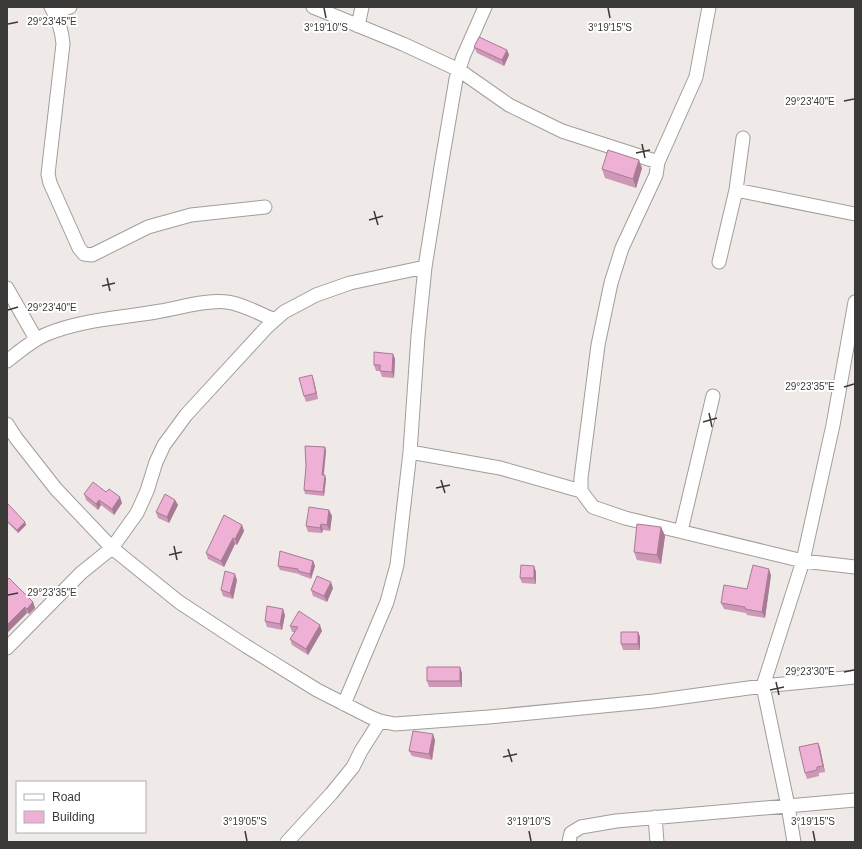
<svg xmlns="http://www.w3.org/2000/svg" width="862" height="849" font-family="Helvetica,sans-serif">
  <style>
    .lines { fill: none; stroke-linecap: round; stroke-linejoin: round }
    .street-casing { stroke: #a29d9b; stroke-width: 15 }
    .street { stroke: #fff; stroke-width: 13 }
    .wall { fill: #cd97b6 }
    .shaded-wall { fill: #a77b94 }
    .building { fill: #eeb0d4; stroke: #a77b94 }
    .ticks { fill: none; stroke: #3c3a39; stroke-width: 1.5 }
    .ticks-label { font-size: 10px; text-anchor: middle; fill: #3c3a39; stroke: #fff; stroke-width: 4; stroke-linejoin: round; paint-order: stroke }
  </style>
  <rect width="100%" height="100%" fill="#efe9e7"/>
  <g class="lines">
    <g class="street-casing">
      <path id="street" d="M51,7c7,11 11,24 12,37l-15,130 2,9 29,65 5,6 8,1 56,-28 43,-12 74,-8
        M313,7l90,37 56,26 50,35 53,26 96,31 -2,13 -34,73 -11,35 -13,62 -17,133v13l12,16 32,11 178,43 52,6
        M54,13l16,-6
        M358,26l4,-19
        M658,162l38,-85 13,-70
        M736,190l119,24
        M719,262l17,-72 7,-52
        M7,288l29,51
        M7,361c13,-10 25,-21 40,-27 36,-15 76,-16 114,-23 17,-3 49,-12 66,-9 16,2 33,12 48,18
        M7,424l9,14 40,51 56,59 67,54 67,44 71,44 53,27 10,4 15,3 94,-7 165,-16 109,-15 92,-9
        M410,452l90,16 81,23
        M681,531l32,-135
        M7,648l74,-75 31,-25 25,-35 10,-22 9,-29 8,-17 22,-30 80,-87 18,-16 32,-17 34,-12 75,-16
        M344,704l43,-102 10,-37 13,-113 8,-116 7,-69 17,-106 14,-82 7,-22 22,-50
        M655,817l2,25
        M287,842l44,-48 22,-27 8,-16 19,-30
        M569,842l2,-9 10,-6 35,-6 239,-21
        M794,842l-6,-36 -25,-120 40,-125 30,-136 22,-123"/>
    </g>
    <use href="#street" class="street"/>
  </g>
  <path class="wall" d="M474,47l33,3 2,5 -5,11 -27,-13z
    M642,168l-6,20 -31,-10 -3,-9z
    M393,354l2,5 -1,19 -12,-1 -2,-6h-4l-2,-6z
    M314,381l4,18 -12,3 -2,-6z
    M325,447l1,4 -2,24 2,4 -2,17 -19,-2 -1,-4z
    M106,492l16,11 -8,12 -13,-10 -3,5 -12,-10 -2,-6z
    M175,500l3,5 -9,18 -11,-5 -2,-6z
    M7,505l18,17 1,3 -8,8 -11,-11z
    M329,510l3,6 -2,15 -7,-1 -1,3 -14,-1 -2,-6z
    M242,525l2,6 -7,14 -2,-1 -11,23 -16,-8 -2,-6z
    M661,527l4,9 -4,28 -24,-4 -3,-8z
    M313,561l2,5 -4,13 -11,-4 -1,-1 -19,-4 -2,-4z
    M534,566l2,6v12l-14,-1 -2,-5z
    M771,575l-6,43 -18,-3 -1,-2 -22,-4 -3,-6 26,-14z
    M7,580l26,22 2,6 -6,6 -2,-1 -20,20z
    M237,580l-4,19 -10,-3 -2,-6z
    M333,588l-6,14 -14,-6 -2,-6z
    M285,615l-3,15 -15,-3 -2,-6z
    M290,626l32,5 -14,24 -16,-10 -2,-6 5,-7h-3z
    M638,632l2,5v13h-17l-2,-6z
    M462,673v14h-33l-2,-6z
    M435,740l-3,20 -20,-4 -3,-5z
    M818,743l2,5 5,24 -6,1v3l-12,3 -2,-6z"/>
  <path class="shaded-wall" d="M507,50l2,5 -5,11 -2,-6z
    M639,160l3,8 -6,20 -3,-9z
    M393,354l2,5 -1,19 -2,-6z
    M312,375l2,6 4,18 -2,-6z
    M325,447l1,4 -3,28 -1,-4z
    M325,475l1,4 -2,17 -1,-4z
    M120,497l2,6 -8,12 -2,-6z
    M99,500l2,5 -3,5 -2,-6z
    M175,500l3,5 -9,18 -2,-6z
    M329,510l3,6 -2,15 -3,-6z
    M25,522l1,3 -8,8 -1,-3z
    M321,524l2,6 -1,3 -2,-5z
    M242,525l2,6 -7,14 -2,-6z
    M661,527l4,9 -4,28 -4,-9z
    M233,538l2,6 -11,23 -3,-6z
    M313,561l2,5 -4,13 -1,-5z
    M534,566l2,6v12l-2,-6z
    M769,569l2,6 -6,43 -3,-6z
    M235,574l2,6 -4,19 -3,-6z
    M331,582l2,6 -6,14 -3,-6z
    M33,602l2,6 -6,6 -2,-5z
    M25,607l2,6 -20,20v-8z
    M283,609l2,6 -3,15 -2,-6z
    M320,625l2,6 -14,24 -2,-6z
    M638,632l2,5v13l-2,-6z
    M460,667l2,6v14l-2,-6z
    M433,734l2,6 -3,20 -3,-6z
    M818,743l2,5 5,24 -2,-6z"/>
  <path class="building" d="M479,37l28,13 -5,10 -28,-13z
    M608,150l31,10 -6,19 -31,-10z
    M374,352l19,2 -1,18 -12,-1v-6h-6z
    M312,375l4,18 -12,3 -5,-18z
    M305,446l20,1 -3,28h3l-2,17 -19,-2 2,-24z
    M93,482l13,10 3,-3 11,8 -8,12 -13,-9 -3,4 -12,-10z
    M165,494l10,6 -8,17 -11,-5z
    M8,504l17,18 -8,8 -10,-9v-16z
    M309,507l20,3 -2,15 -6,-1 -1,4 -14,-2z
    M224,515l18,10 -7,14 -2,-1 -12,23 -15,-8z
    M637,524l24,3 -4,28 -23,-3z
    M280,551l33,10 -3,13 -12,-3v-2l-20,-3z
    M521,565l13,1v12h-14z
    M753,565l16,4 -7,43 -17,-3v-2l-24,-4 3,-18 23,4z
    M225,571l10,3 -5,19 -9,-3z
    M317,576l14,6 -7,14 -13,-6z
    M9,578l24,24 -6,7 -2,-2 -18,18v-45z
    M267,606l16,3 -3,15 -15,-3z
    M299,611l21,14 -14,24 -16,-10 8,-12 -8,-1z
    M621,632h17v12h-17z
    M427,667h33v14h-33z
    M413,731l20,3 -4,20 -20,-3z
    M818,743l5,23 -6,1v3l-12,3 -6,-26z"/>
  <path class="ticks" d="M324,8l2,10M608,8l2,10M8,24l10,-2M844,101l10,-2M642,144l3,14M636,153l14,-3M374,211l4,14M369,220l14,-4M107,278l3,13M102,286l13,-3M8,310l10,-3M844,387l10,-3M709,413l3,14M703,422l14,-4M441,480l4,13M436,488l14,-3M174,546l3,14M169,555l13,-3M8,595l10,-2M844,672l10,-2M776,682l3,13M770,690l14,-3M508,749l4,13M503,757l14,-3M245,831l2,10M529,831l2,10M813,831l2,10"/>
  <g class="ticks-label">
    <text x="52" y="25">29°23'45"E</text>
    <text x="326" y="31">3°19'10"S</text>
    <text x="610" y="31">3°19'15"S</text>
    <text x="810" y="105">29°23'40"E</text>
    <text x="52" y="311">29°23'40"E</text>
    <text x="810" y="390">29°23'35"E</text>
    <text x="52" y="596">29°23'35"E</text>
    <text x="810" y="675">29°23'30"E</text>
    <text x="245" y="825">3°19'05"S</text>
    <text x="529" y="825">3°19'10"S</text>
    <text x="813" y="825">3°19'15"S</text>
  </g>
  <rect width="862" height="849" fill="none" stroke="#3c3a39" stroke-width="16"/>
  <rect x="16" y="781" width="130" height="52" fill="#ffffff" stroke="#b1b0b0"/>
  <rect x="24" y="794" width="20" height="6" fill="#ffffff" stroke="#b1b0b0"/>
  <text x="52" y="801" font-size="12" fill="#3c3a39">Road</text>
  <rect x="24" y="811" width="20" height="12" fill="#eeb0d4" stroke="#b1b0b0"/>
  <text x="52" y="821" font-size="12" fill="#3c3a39">Building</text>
</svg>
